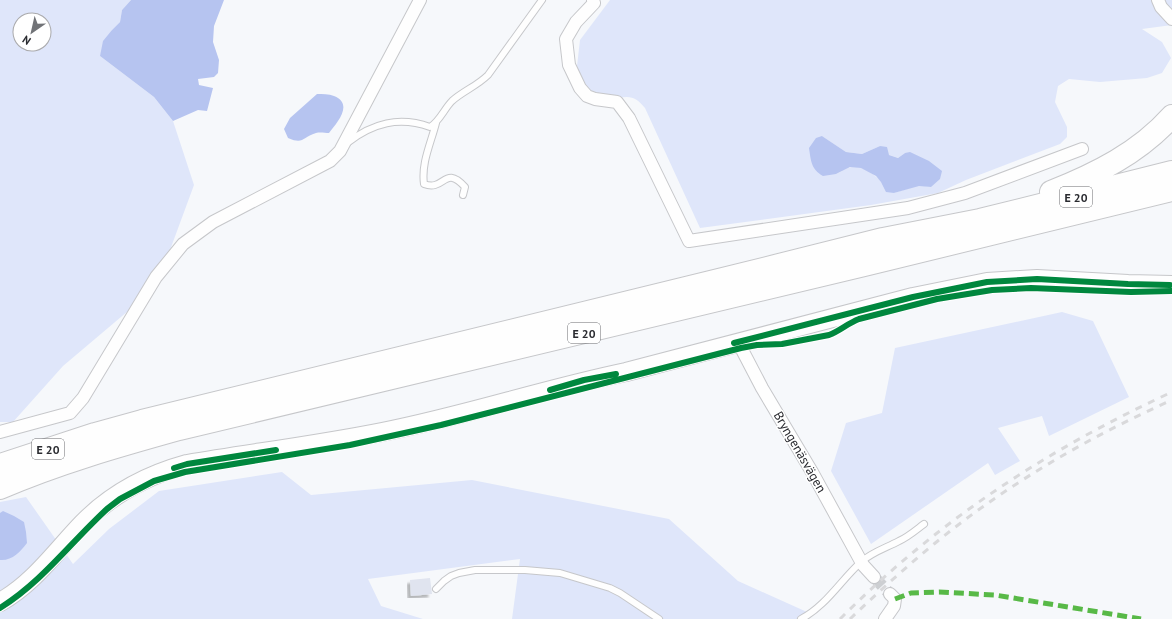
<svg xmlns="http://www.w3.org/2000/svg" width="1172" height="619" font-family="'PT Sans',sans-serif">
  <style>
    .green { fill: #dfe6fa; fill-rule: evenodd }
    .water { fill: #b6c4f0 }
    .building { fill: #e0e4ef; filter: url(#shadow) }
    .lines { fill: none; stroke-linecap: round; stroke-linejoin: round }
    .street-tunnel { stroke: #cdcfd2; stroke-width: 12; stroke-dasharray: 12 6; stroke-linecap: butt }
    .lane-casing { stroke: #c6c7ca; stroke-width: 8 }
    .street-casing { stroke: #c6c7ca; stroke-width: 14 }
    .secondary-casing { stroke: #c6c7ca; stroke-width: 20 }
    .highway-casing { stroke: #c6c7ca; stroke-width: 24 }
    .lane { stroke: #fefefe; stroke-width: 6 }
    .street { stroke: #fefefe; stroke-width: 12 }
    .secondary { stroke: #fefefe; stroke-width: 18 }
    .highway { stroke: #fefefe; stroke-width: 22 }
    .rail { stroke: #d9d9db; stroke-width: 3; stroke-dasharray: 7 7; stroke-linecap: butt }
    .quiet { stroke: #58b947; stroke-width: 5; stroke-dasharray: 10 5; stroke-linecap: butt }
    .cycleway-casing { stroke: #fff; stroke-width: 8 }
    .cycleway { stroke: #00873e; stroke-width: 6 }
    .labels { text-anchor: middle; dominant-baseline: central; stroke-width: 3; stroke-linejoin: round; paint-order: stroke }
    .shield { fill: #fff; stroke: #6a6b6e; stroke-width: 1 }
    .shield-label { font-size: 12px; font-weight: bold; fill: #2a2b30 }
    .street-label { font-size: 13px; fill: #2a2b30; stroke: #fff }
  </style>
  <defs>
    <filter id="shadow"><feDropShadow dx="-3.5" dy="3.5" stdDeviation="1" flood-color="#0004"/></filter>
  </defs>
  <rect width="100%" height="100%" fill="#f6f8fb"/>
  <path class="green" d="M0,0h131l-9,10 -2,12 -8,8 -12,26 54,41 19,24 21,64 -31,84 -16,26 -84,71 -50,56h-13zM20,20h24v24h-24z
    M610,0h562v25l-30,4 20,13 9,16 -9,15 -15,5 -47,4 -31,-3 -11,7 -3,16 12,25v10l-7,7 -94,36 -28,13 -67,12 -171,23 -55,-120c-8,-10 -14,-13 -26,-10l-5,-3 -17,-1 -10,-5 -6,-8 -4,-15 3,-26zM822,136l24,16 16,2 18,-8 9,9 9,3 7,-5 26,34 -12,-2 -25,8c-12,-10 -26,-28 -43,-26 -5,1 -10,5 -15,7z
    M1062,312l31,9 36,76 -80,39 -7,-20 -44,12 22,33 -25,14 -7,-12 -117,81 -40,-73 15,-48 36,-10 13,-65z
    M282,472l29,23 161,-15 197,39 69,62 69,31 -5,7h-290l8,-60 -152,20 13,27 42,13h-423v-117l26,-5 47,67 36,-35 50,-38z"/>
  <path class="water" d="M131,0h93l-10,26 -1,16 6,18 -1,13 -4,4 -16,2 1,6 14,3 -6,23 -9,-1 -25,11 -19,-24 -54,-41 3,-15 9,-11 8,-8 2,-12z
    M317,94c5,0 12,0 17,2 20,8 3,27 -5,37 -4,0 -9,-1 -13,0 -14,4 -12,12 -28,5l-4,-9 6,-11z
    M822,136l24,16 16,2 18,-8 7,1 2,8 9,3 7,-5 5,-1 19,9 13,10 -2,8 -9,8 -12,-1 -25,7 -8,-1 -5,-10 -5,-6 -15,-8 -11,-1 -14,7 -13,2c-12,-7 -12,-15 -14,-28l7,-10z
    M3,511l11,5 10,6 2,10 1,11c-7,9 -15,18 -27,17v-47z"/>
  <path class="building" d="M430,578l2,16 -21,2 -1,-16z"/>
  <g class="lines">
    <path class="street-tunnel" d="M874,577l16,17"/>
    <g class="lane-casing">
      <path id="lane" d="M436,123c-5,20 -15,40 -12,61 21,8 20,-20 41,3l-2,8
        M347,143c26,-20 52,-27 83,-16 10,-6 14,-18 22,-26 11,-10 25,-15 36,-26l54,-75
        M436,589l8,-8 7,-5 8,-3 16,-3h50l35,3 50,15 10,5 39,26
        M801,619c25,-13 40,-39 60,-57 11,-10 25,-14 38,-21 9,-4 17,-11 25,-17"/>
    </g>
    <g class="street-casing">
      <path id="street" d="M593,0l1,3 -18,19 -10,17 3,26 11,23 7,8 8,3 22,3 12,16 60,123 219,-33 57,-15 117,-44
        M1158,0l3,7 11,12
        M738,342l24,46 50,84 51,93 11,12
        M0,432l70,-19 13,-15 73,-121 27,-33 30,-22 117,-61 10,-10 80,-151
        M885,619l9,-13 1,-7 -5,-5"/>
    </g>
    <g class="secondary-casing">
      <path id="secondary" d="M0,602c33,-18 56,-51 82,-78 29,-30 65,-49 105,-60 65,-11 130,-19 195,-32 82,-16 162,-43 244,-60l287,-75 74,-15 50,-3 91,5 44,1"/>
    </g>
    <g class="highway-casing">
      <path id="highway" d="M1051,192c45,-18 88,-39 121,-76
        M0,465l95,-31 47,-13 581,-142 160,-40 97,-19 192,-48
        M0,488c58,-25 118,-42 179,-59l685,-164 308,-75"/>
    </g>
    <use href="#lane" class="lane"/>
    <use href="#street" class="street"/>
    <use href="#secondary" class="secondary"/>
    <use href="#highway" class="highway"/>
    <path class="rail" d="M840,619c98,-98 206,-169 332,-227
      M850,619c27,-26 55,-51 84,-75 72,-59 153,-106 238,-144"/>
    <path class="quiet" d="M895,599l16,-6 28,-1 56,3 146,24"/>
    <g class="cycleway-casing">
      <path id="cycleway" d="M734,343l179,-46 74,-15 50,-3 91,5 42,1
        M550,390l34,-10 32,-6
        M174,468l13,-4 89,-14
        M0,608c42,-26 71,-66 107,-99l13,-10 34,-18 31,-9 165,-27 91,-20 300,-77 16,-3 25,-1 47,-9c11,-4 19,-12 30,-16l78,-20 55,-9 39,-2 100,4 41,-1"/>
    </g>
    <use href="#cycleway" class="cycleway"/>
  </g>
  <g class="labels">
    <g class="shield">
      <rect x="1060" y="187" width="32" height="20" rx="3"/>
      <rect x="568" y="323" width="32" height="20" rx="3"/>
      <rect x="32" y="439" width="32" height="20" rx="3"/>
    </g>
    <g class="shield-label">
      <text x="1076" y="197">E 20</text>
      <text x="584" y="333">E 20</text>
      <text x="48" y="449">E 20</text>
    </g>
    <g class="street-label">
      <text transform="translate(800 452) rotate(60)">Bryngenäsvägen</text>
    </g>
  </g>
  <g transform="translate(32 32) rotate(214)"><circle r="19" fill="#ffffff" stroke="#aaaaac"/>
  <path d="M0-3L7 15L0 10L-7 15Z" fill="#717377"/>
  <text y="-6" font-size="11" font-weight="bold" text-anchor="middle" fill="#2a2b30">N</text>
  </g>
</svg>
